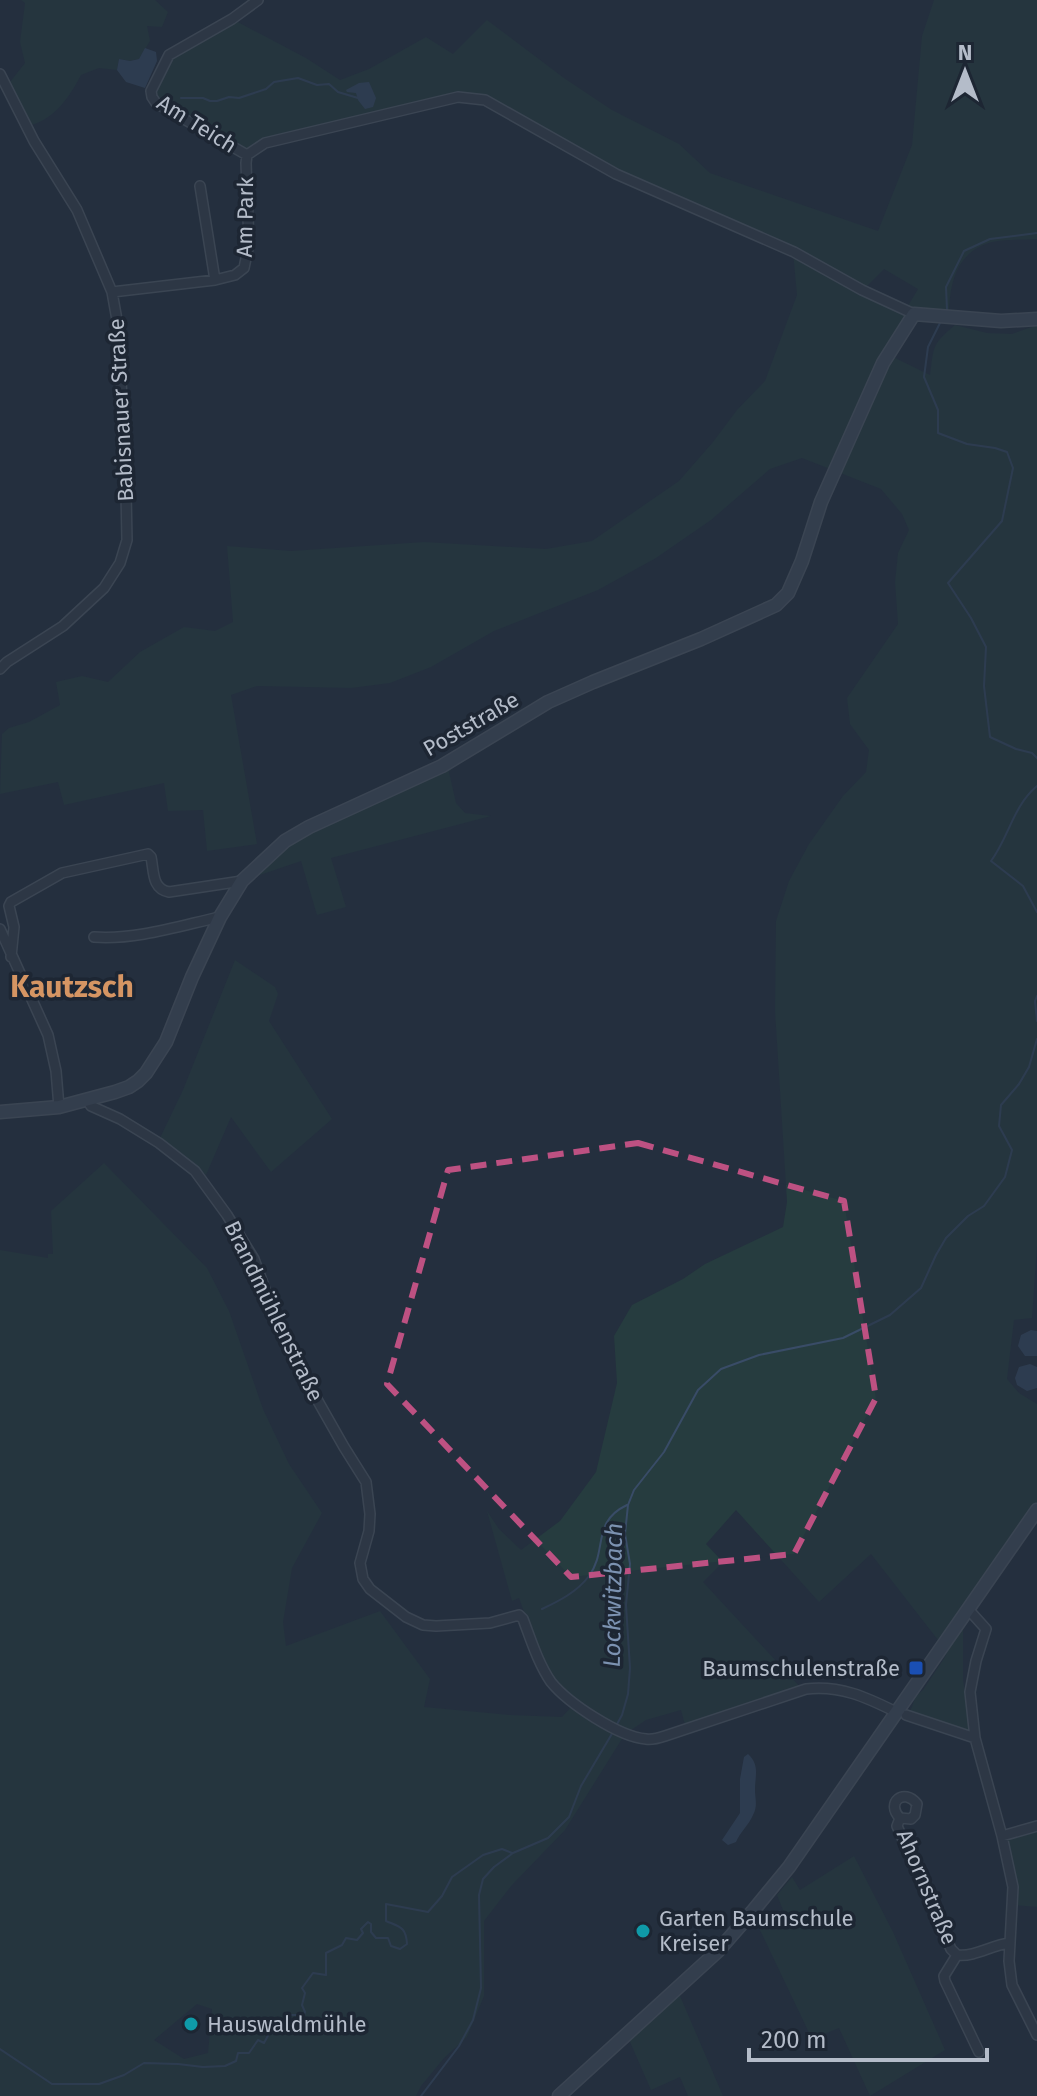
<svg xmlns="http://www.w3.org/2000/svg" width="1037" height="2096" font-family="'Fira Sans',sans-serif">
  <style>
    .green { fill: #263c3f; fill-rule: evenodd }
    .water { fill: #394c67 }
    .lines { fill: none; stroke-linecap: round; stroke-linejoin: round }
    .stream { stroke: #394c67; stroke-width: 2 }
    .street-casing { stroke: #565f6c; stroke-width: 12 }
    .secondary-casing { stroke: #565f6c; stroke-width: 15 }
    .street { stroke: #38414e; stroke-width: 9 }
    .secondary { stroke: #465061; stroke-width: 12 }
    .marked { fill: none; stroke: #bd5182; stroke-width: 6; stroke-dasharray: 16 10; stroke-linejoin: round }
    .transit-dot { fill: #1a4fb4; stroke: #1d2633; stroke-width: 3 }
    .culture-dot { fill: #0f9aa8; stroke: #1d2633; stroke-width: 3 }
    .labels { text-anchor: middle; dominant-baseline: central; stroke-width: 7; stroke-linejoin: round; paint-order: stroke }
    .street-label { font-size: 22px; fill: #b4bcc9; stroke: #1d2633 }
    .poi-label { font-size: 22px; fill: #b4bcc9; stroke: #1d2633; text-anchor: start }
    .water-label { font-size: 24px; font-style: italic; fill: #7c92b1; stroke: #1d2633 }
    .district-label { font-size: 30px; font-weight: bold; fill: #d59563; stroke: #1d2633 }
  </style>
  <rect width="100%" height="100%" fill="#242f3e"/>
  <path class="green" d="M21,0h134l13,12 -6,15 -15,-1 3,15 -11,18 -9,2 -11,-2 -2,11 -18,-2 -18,7c-11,21 -26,44 -50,50l-21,-43 15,-19 -5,-21 5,-39z
    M934,0h103v239c-14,1 -32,0 -45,3 -34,9 -42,38 -43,70l-41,-6 10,-17 -34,-20 -21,21 51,24 -25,41 41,20c4,-28 1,-30 25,-50l32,8 25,1 25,-9v921l-5,72 -18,2 -7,59 12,14 18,11v98l-99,138 -67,-86 -52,48 -83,-92 -30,34 17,18 -20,20 97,105 -115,38 -4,-15 -35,10 -21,14 -60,96 -53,55 -28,36v75l-17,41 -23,21 -23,28 -5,10h-416v-846l48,8v-4h5l-2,-43 53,-48 103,105 22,43 34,98 26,55 33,49 -30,55 -9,54 3,24 94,-35 50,68 -6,28 87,8 51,2 12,-13 -19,-19 -15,-30 -21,-57 -7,3 -25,-90 12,18 22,21 39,-29 36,-49 21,-89 -3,-47 18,-31 51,-26 22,-15 78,-37 4,-25 -12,-191 1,-90 13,-40 20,-37 34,-48 23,-24 3,-22 -19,-26 -3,-26 51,-74 -3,-42 3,-29 11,-23 -7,-16 -21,-25 -79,-31 -32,11 -59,51 -55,38 -58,32 -104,41 -63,36 -41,16 -39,5 -94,-2 -26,9 26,149 -50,7 -4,-41 -35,1 -4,-28 -100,22 -6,-23 -58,12 2,-60 7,-6 20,-6 31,-17 -4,-23 26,-6 26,6 32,-30 44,-25 31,4 18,-9 -6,-76 64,5 133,-9 122,7 46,-8 87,-60 34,-39 24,-32 28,-29 32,-86 -4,-43 -177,-78 -131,-74 -27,-3 -193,46 -18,12 -95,-58 17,-42 63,-36 74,39 34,22 29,-11 57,-32 27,17 34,-34 77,58 48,32 67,34 31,29 168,58 34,-86 10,-109zM197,2004l15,5 -4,44 -24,6 -30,-19z
    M470,749l-21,23 7,31 9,10 26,3 -160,42 15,49 -29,8 -16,-54 -59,20 43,-40z
    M235,960l40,27 3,7 -9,27 63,98 -61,53 -40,-55 -25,58 -22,-20 -24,-17 23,-48z
    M963,1625v55l7,44v6l-6,2 -55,-18 7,-18 7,-6 22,-33 4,-11z
    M1037,1826v81l-25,-2 -10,-69z
    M854,1856l39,76 52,118 -75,46 -31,-68 -27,11 -53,-111 24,-18 -6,-15 15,-18 8,13z
    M677,1989l46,107h-35l-8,-19 -29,13 -24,-55z"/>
  <path class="water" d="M145,48l11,4 1,9 -12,27 -19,-6 -9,-12 2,-11 11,2 9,-2z
    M369,82l7,16 -3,9 -8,2 -7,-9 -2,-7 -9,-1 -1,-2 13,-7z
    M1031,1330l6,1v25h-12l-7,-10 3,-11z
    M1030,1364l7,3v21l-10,3 -10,-6 -2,-7 4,-11z
    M748,1754c12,11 7,21 7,36 0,9 3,16 -2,25 -4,10 -13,17 -17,27l-8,3 -6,-5 18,-27v-34l4,-22z"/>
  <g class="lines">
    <path class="stream" d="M181,98h22l7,3h7l12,-4 10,1 27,-9 8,-7 24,-4 19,7 12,-1 9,8 20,6
      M947,310l-1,-23 18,-36 26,-12 47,-6
      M940,323l-12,24 -4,30 14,33v23l29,11 28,4 12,4 6,16 -11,53 -54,62 23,35 15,29 -2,39 6,51 26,12 16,4 5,5
      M1037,786c-24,20 -28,51 -46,75l32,25 14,26
      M1037,996l-2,5 2,20
      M542,1609c17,-8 35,-17 47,-33 19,-26 2,-54 38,-71
      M616,1726l6,-11 6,-21 2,-26 -4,-63 4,-41 -5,-30 3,-29 6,-15 30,-38 34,-62 23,-21 38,-14 84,-17 47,-23 31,-27 15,-33 10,-17 22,-22 16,-10 21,-29 7,-27 -13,-24 2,-21 18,-21 10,-17 8,-28
      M0,2049l52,35h47l25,-9 20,-12 34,1 25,3 22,-1 11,-5 2,-8h11l9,-13 6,3 6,-11 9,2 -3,-7 8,-5 5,-7h15l1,-3 -3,-7 3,-12 -3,-5 11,-15 13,2v-22l16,-8 4,-7 11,2 6,-7 -2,-4 7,-7 3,2v8l5,6h12l3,8 9,3 7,-5c-1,-17 -7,-17 -21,-23v-17l42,8 14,-16 10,-19 31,-22 19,-6 10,4
      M421,2096l38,-50 14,-26 8,-32 -2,-93 4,-16 11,-12 19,-14 35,-15 21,-21 12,-31 32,-54"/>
    <g class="street-casing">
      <path id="street" d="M0,74l34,67 43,69 35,82 5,28 8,124 2,96 -7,23 -16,25 -41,38 -56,36 -7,7
        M247,155l-91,-52 -4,-6 -1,-6 18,-36 63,-36 26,-19
        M200,186l15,94
        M112,292l103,-12 20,-5 9,-7 5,-24 -3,-81 1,-8 18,-12 193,-46 27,3 131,74 178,78 68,38 52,24
        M0,929l48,106 8,36 3,36
        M94,937c42,3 85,-11 126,-20
        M11,957l3,-30 -5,-21 2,-4 51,-29 86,-19 3,3c3,15 1,32 18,35l73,-11
        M87,1100l4,6 29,13 39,24 36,28 32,44 27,44 31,84 59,104 22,35 4,32 -1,17 -9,32 3,16 7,10 36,28 17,8 13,1 54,-3 29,-8 4,4c8,21 15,44 28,63 17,21 68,55 95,57 6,1 13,-1 19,-3l141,-47c34,-4 60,8 90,23
        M968,1609l18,20 -10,32 -6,31 5,46 27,98 11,51 -4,74 3,24 25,50
        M906,1715l69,23
        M900,1818l11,1 4,-4 2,-11c-13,-17 -32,-1 -17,14l-3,8 54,123 6,6c19,2 34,-10 53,-12
        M1002,1836l35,-10
        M957,1955l-13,21 1,5 34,71"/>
    </g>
    <g class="secondary-casing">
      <path id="secondary" d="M0,1112l59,-5 56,-15 14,-5 9,-6 8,-8 20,-31 26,-65 28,-60 22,-36 43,-40 24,-14 133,-61 106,-64 45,-20 108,-43 75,-34 12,-12 14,-32 19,-59 62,-139 31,-49 87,7 36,-2
        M559,2096l159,-145 34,-39 37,-45 248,-357"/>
    </g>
    <use href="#street" class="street"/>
    <use href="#secondary" class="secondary"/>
  </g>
  <path d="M0 0H1037V2096H0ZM638,1143l206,58 32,197 -82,156 -223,23 -184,-193 61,-214z" fill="#242f3e" fill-opacity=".55" fill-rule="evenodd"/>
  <path class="marked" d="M638,1143l206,58 32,197 -82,156 -223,23 -184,-193 61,-214z"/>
  <rect class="transit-dot" x="908" y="1660" width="16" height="16" rx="4"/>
  <g class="culture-dot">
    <circle cx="643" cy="1931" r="8"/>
    <circle cx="191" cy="2024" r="8"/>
  </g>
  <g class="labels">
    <g class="street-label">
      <text transform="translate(197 124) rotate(32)">Am Teich</text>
      <text transform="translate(245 217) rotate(-89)">Am Park</text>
      <text transform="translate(121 410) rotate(-93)">Babisnauer Straße</text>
      <text transform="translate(471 724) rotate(-30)">Poststraße</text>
      <text transform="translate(274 1311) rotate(64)">Brandmühlenstraße</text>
      <text transform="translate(927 1887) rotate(67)">Ahornstraße</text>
    </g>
    <g class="poi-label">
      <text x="900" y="1668" text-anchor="end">Baumschulenstraße</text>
      <text x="659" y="1918">Garten Baumschule<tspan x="659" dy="25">Kreiser</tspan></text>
      <text x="207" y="2024">Hauswaldmühle</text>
    </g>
    <g class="water-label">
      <text transform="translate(613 1595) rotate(-89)">Lockwitzbach</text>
    </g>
    <g class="district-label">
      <text x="72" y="987">Kautzsch</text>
    </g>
  </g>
  <g transform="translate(965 72)" stroke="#1d2633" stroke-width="6" paint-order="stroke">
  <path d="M0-6L14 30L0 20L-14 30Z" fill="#b4bcc9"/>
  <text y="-12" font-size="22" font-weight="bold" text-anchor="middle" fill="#b4bcc9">N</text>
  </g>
  <path d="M749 2048v12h238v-12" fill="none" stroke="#b4bcc9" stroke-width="4"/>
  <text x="761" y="2048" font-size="24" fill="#b4bcc9" stroke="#1d2633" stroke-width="6" paint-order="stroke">200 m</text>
</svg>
